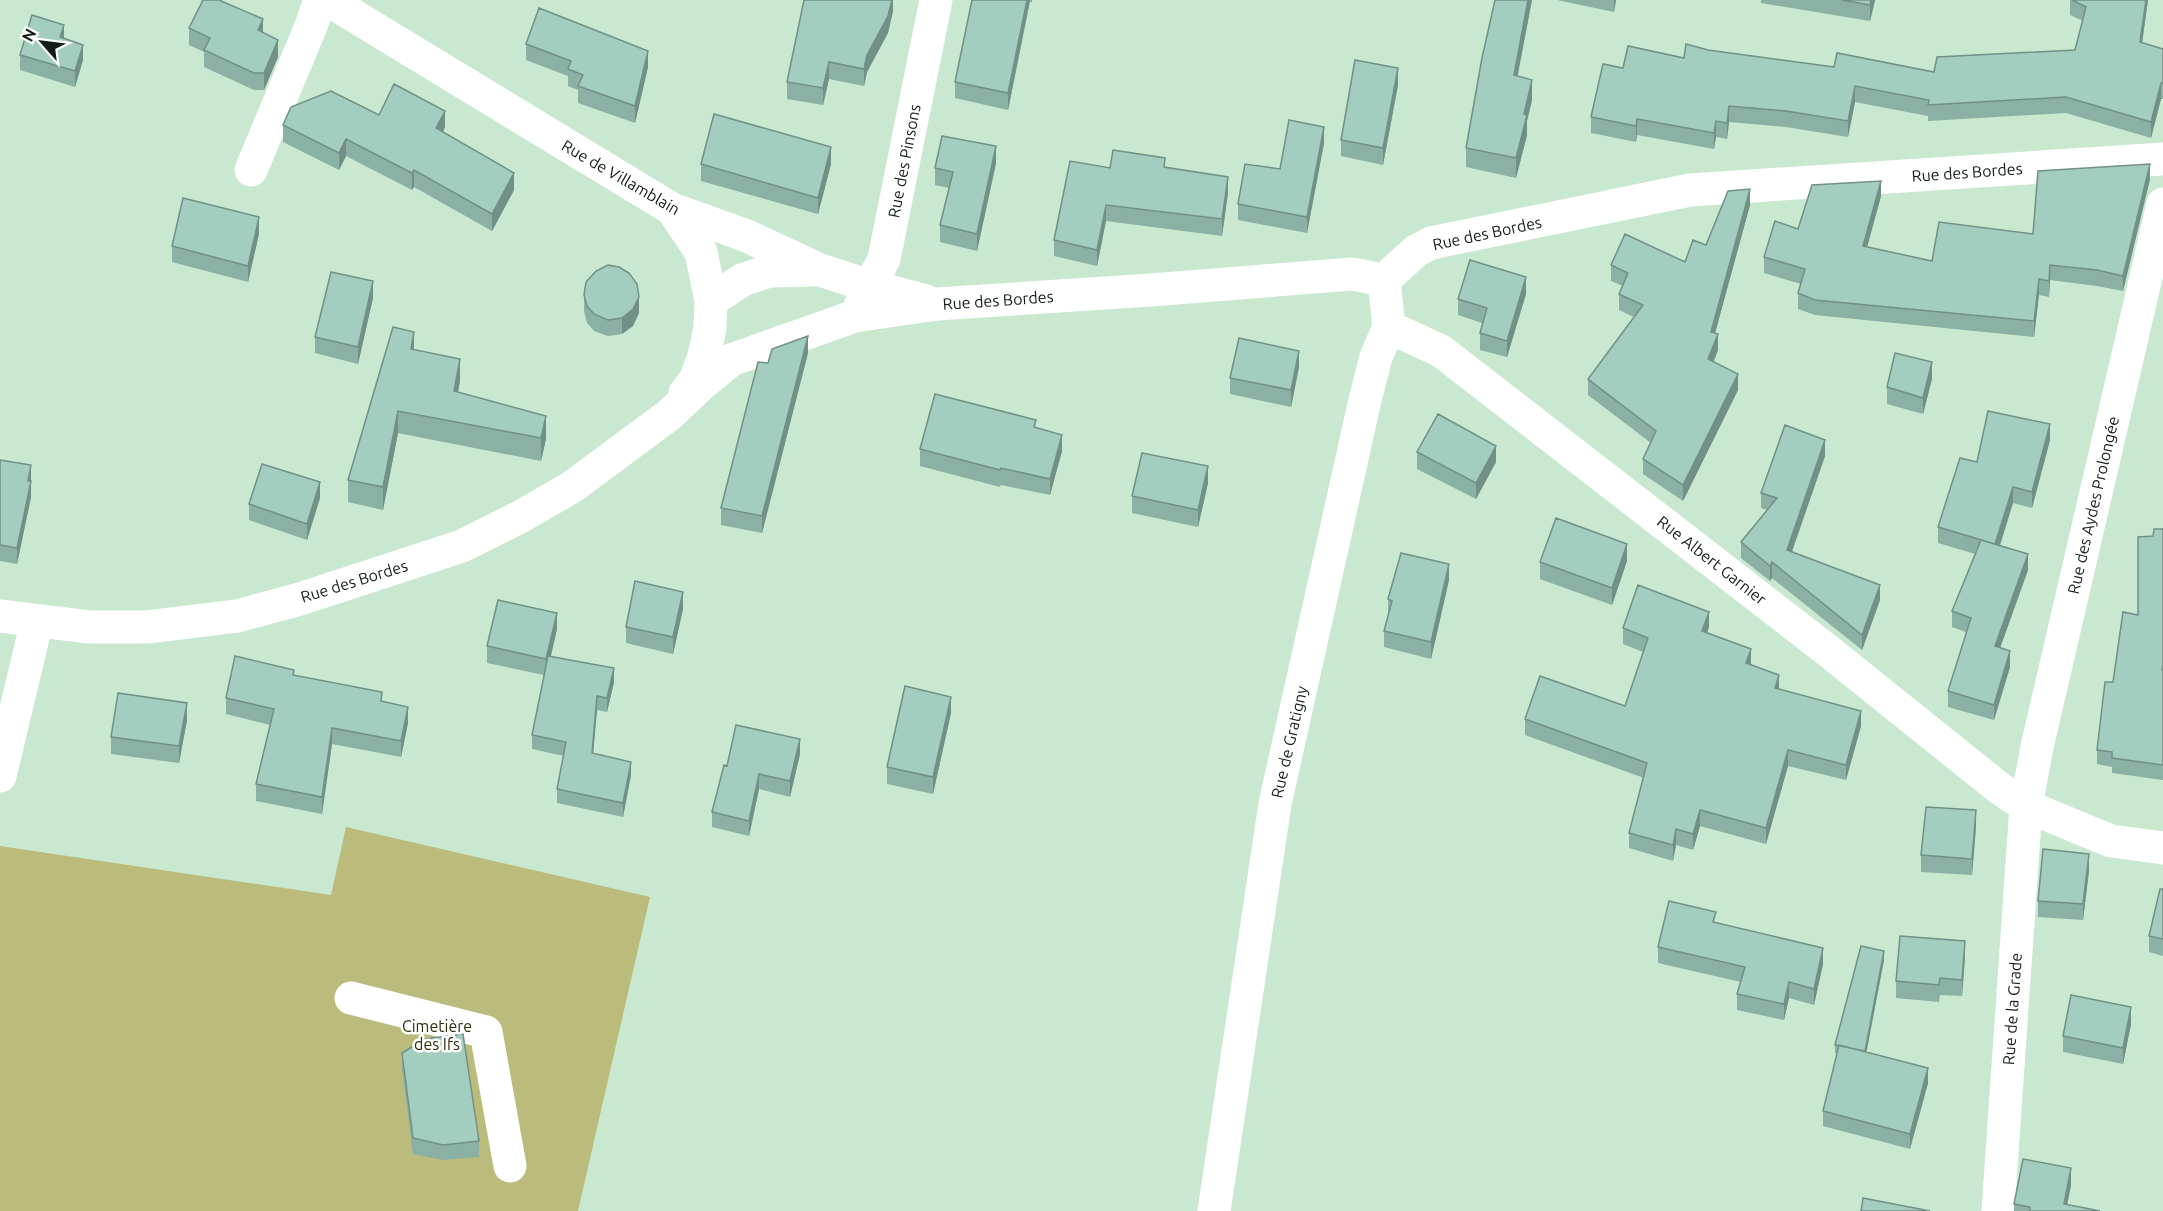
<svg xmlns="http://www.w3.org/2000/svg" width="2163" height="1211" font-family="Ubuntu,sans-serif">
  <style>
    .green { fill: #bbbc7b }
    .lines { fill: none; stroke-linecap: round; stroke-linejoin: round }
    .minor { stroke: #fff; stroke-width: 33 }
    .wall { fill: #8bb0a4 }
    .shaded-wall { fill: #719086 }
    .building { fill: #a2cdbf; stroke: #719086; stroke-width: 1.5 }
    .labels { text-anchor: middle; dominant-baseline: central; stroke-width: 5; stroke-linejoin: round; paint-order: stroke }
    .street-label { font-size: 16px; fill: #121e15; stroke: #fff }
    .park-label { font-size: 16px; fill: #31300d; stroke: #fff }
  </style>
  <rect width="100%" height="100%" fill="#c8e9d0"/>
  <path class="green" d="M346,827l304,70 -72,314h-578v-365l331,49z"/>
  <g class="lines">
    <path class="minor" d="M328,0l344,209 75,27 73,34 50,16 56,15
      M251,170l60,-144 9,-26
      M672,209l29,43 10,49 -1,27 -6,28 -9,24 -10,13
      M1384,280l32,-29 15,-8 259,-53 473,-31
      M711,301l31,-21 27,-9 44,-1
      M860,306l24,-47 52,-259
      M1389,327l52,24 386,299 172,138 27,18 85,35 52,7
      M0,616l89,11h58l90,-11 63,-17 162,-53 58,-29 52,-30 97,-72 33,-31 29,-24 124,-44 82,-12 214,-14 201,-16 32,6
      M0,776l37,-155
      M351,998l135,34 24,134
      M1214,1211l61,-407 90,-404 11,-43 13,-30 -5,-47
      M1998,1211l28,-405 11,-59 126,-543"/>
  </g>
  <path class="wall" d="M893,0v11l-5,22 -21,39 -3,14 -35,-7 -6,26 -36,-6v-17z
    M972,0h60v2h-2l-22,108 -53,-12v-16z
    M1532,0l-15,76 15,24 -5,21v14l-11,43 -50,-11v-19z
    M1557,0h59l-2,12z
    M1761,0h114l-5,21 -109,-18z
    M2070,0h78l-6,43 21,6v50h-2l-10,39 -85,-25 -138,8v-5l-73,-14 -7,35 -62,-10 -57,-5 -2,17 -11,-2 -2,12 -77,-14 -1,7 -45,-9v-16l32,-49 61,-10 24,-8 126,17 100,5 141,-22 8,-29 -13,-6z
    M189,28l74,5 15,24 -14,33h-10l-50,-23v-15l-15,-7z
    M526,44l122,23 -13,56 -57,-20v-13l-10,-4v-10l-42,-16z
    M20,55l63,5 -8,27 -55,-17z
    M1398,85l-15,80 -42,-9v-16z
    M379,115l66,12 -2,5 71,58 -22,41 -78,-44 -2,3 -66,-34 -7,14 -56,-28v-17z
    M1324,143l-17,90 -69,-13v-16l42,-35z
    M996,163l-19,88 -37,-9v-17l9,-37 -14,-3v-17z
    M701,164h130l-13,50 -117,-33z
    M1165,167l63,26 -6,43 -116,-15 -9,45 -43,-10v-16l56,-72z
    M2150,179l-27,112 -26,-5 -47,-6 -1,17 -10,-2 -5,42 -219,-22 -17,-6v-16l3,-9 -37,-11v-16l34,-28 83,-33 -14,51 65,14 101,-27z
    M1750,205l-35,128 3,17 -4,11 24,29 -55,111 -40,-27v-15l8,-16 -63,-48v-16l46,-62 -15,-7v-16l4,-8 -12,-5v-16l74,-3z
    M259,234l-11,48 -76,-20v-16z
    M1526,294l-19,63 -27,-7v-17l2,-10 -24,-8v-16z
    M584,295l55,18 -6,13 -11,8 -14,2 -14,-5 -7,-8 -3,-12z
    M373,298l-15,66 -43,-11v-16z
    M414,350l46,31 -2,11 88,47 -5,22 -143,-28 -15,77 -35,-8v-22z
    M808,353l-46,180 -41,-8v-17l47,-145z
    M1299,367l-8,40 -61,-13v-16z
    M1932,379l-9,35 -36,-10v-17z
    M1036,427l26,24 -12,44 -49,-10 -1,2 -80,-21v-17z
    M2050,440l-18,68 -19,-5 -13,43 28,24 -28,78 10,19 -16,53 -46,-13v-16l18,-59 -14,-5v-16l23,-57 -37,-11v-16l39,-65z
    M1417,452l79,10 -20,37 -59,-30z
    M1825,456l-33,96 88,48 -18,50 -90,-72 -2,3 -29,-23v-16l26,-32 -6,-2v-15z
    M0,460l31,5v32l-14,67 -17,-3z
    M1208,483l-10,44 -66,-14v-17z
    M320,498l-13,42 -58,-20v-16z
    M2163,529v251l-51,-7v-6l-15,-3v-14l16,-68 25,-67z
    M1627,561l-15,44 -72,-26v-17z
    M1449,580l-18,79 -47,-12v-16l4,-16v-16z
    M683,609l-10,45 -47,-11v-16z
    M1709,627l-2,6 44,31 28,25 82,37 -15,54 -58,-14 -22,78 -66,-18 -7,24 -17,-5 -3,16 -44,-13v-15l15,-55 -119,-43v-16l100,-13 18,-54 -20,-8v-16z
    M557,629l-6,27 63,26 -7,30 -10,-2 -4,44 38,21 -8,42 -66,-14v-14l7,-33 -32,-7v-14l12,-60 -57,-12v-17z
    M294,675l88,26 26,22 -7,34 -69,-13 -10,70 -66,-13v-17l14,-59 -44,-11v-16z
    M951,713l-18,81 -46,-10v-17z
    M187,720l-8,43 -68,-9v-17z
    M800,754l-10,43 -31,-8 -10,47 -37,-9v-15l15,-46z
    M1976,827l-4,48 -51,-3v-17z
    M2089,871l-6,49 -45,-3v-16z
    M2163,889v67l-14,-4v-16z
    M1716,923l107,41 -9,41 -25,-7 -5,22 -47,-10v-16l4,-12 -83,-19v-16z
    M1965,957l-3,39 -22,-1 -1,7 -43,-4v-17z
    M1884,960l-18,92 62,31 -18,66 -87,-23v-15l14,-58h-2v-8z
    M2131,1024l-8,40 -60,-12v-16z
    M402,1053l77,88v16l-36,3 -30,-6 -11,-85z
    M2071,1185l-4,19 33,7h-86v-7z"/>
  <path class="shaded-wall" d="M892,0h1v11l-5,22 -21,39 -3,14v-17l3,-14z
    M1027,0h3l-22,110v-17z
    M1528,0h4l-18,95v-20z
    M1614,0h2l-2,12z
    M1871,0h4l-5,21v-16z
    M2146,0h2l-8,58v-16z
    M263,19v17l-5,-6z
    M64,25v15l-4,-3z
    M278,40v17l-14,33v-17z
    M83,45v15l-8,27v-16z
    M648,51v16l-13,56v-17z
    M829,62v17l-6,26v-17z
    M1398,68v17l-15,80v-17z
    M1532,80v20l-5,21v14l-11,43v-20l8,-44z
    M2161,83v16l-10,39v-16z
    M1855,86v16l-7,35v-16z
    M1729,106v16l-2,17v-16z
    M445,111v16l-9,18v-17z
    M1637,119v16l-1,7v-16z
    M1716,121v16l-2,12v-16z
    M1324,127v16l-17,90v-16z
    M346,139v17l-7,14v-17z
    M996,146v17l-19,88v-17z
    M831,147v17l-13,50v-16z
    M2150,164v15l-27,112v-15z
    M414,170v17l-2,3v-17z
    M514,173v17l-22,41v-17z
    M1228,177v16l-6,43v-17z
    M1881,181v15l-18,66v-16z
    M1750,189v16l-39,143v-16z
    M1106,205v16l-9,45v-16z
    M259,217v17l-11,48v-16z
    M2050,265v15l-1,17v-16z
    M1526,277v17l-19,63v-16z
    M2039,279v16l-5,42v-16z
    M373,281v17l-15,66v-17z
    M639,297v16l-6,13 -11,8v-16z
    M414,332v22l-3,-5z
    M1718,334v16l-10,25v-16z
    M808,336v17l-46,180v-17z
    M1299,351v16l-8,40v-17z
    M460,359v22l-6,32v-22z
    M1932,362v17l-9,35v-16z
    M1738,374v16l-55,111v-16z
    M398,411v22l-15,77v-23z
    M546,416v23l-5,22v-23z
    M2050,424v16l-18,68v-16z
    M1062,435v16l-12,44v-16z
    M1825,440v16l-38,109v-15z
    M1496,446v16l-20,37v-16z
    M31,465v32l-14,67v-16z
    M1208,466v17l-10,44v-17z
    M320,482v16l-13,42v-16z
    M2013,487v16l-18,57v-16z
    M1627,544v17l-15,44v-17z
    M2028,554v16l-33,92v-16z
    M1772,562v16l-2,3v-15z
    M1449,564v16l-18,79v-17z
    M1880,585v15l-18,50v-15z
    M683,592v17l-10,45v-17z
    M1709,612v15l-7,19v-15z
    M557,613v16l-11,47v-17z
    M1751,649v16l-5,-2z
    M2010,651v16l-16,53v-15z
    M614,668v14l-7,30v-14z
    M1779,675v16l-4,-3z
    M597,696v14l-5,57v-14z
    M951,697v16l-18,81v-17z
    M187,703v17l-8,43v-17z
    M408,707v16l-7,34v-16z
    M1861,711v15l-15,54v-15z
    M332,728v16l-10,70v-17z
    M800,739v15l-10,43v-16z
    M1788,750v16l-22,78v-16z
    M631,762v13l-8,42v-14z
    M759,774v15l-10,47v-15z
    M1700,810v16l-7,24v-16z
    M1976,810v17l-4,48v-16z
    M1676,829v16l-3,16v-16z
    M2089,854v17l-6,49v-16z
    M1965,941v16l-3,39v-16z
    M1823,948v16l-9,41v-16z
    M1884,951v9l-19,100v-8z
    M1789,982v16l-5,22v-16z
    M2131,1007v17l-8,40v-16z
    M1928,1068v15l-18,66v-15z
    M2071,1168v17l-5,26 -2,-7z"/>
  <path class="building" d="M203,0h16l44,19 -5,11 20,10 -14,33h-10l-50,-23 6,-12 -21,-10z
    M804,0h88l-4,16 -21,39 -3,14 -35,-7 -6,26 -36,-6z
    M972,0h55l-19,93 -53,-11z
    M1495,0h33l-14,75 18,5 -8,34 3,1 -11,43 -50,-10 16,-90z
    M1842,0h29l-1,5z
    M2072,0h74l-6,42 23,7v34h-2l-10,39 -85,-25 -138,8 1,-5 -74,-14 -7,35 -62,-10 -57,-5 -2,17 -11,-2 -2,12 -77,-14 -1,7 -45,-9 12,-53 20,4 5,-22 56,12 2,-14 22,6 126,17 3,-14 97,19 3,-15 138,-7 11,-43z
    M539,8l109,43 -13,55 -57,-20 5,-11 -15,-6 3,-8 -45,-17z
    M32,15l32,10 -4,12 23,8 -8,26 -55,-16z
    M1355,60l43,8 -15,80 -42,-8z
    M394,84l51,27 -9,17 78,45 -22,41 -78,-44 -2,3 -66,-34 -7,14 -56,-28 8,-18 40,-16 48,24z
    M714,114l117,33 -13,51 -117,-34z
    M1289,120l35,7 -17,90 -69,-13 7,-40 35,5z
    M942,136l54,10 -19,88 -37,-9 13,-53 -18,-4z
    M1113,150l52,8 -1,9 64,10 -6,42 -116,-14 -9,45 -43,-10 16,-79 40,7z
    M2150,164l-27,112 -26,-6 -47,-5 -1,16 -10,-2 -5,42 -219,-21 -17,-7 7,-24 -41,-12 11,-36 23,8 14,-44 69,-4 -18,65 69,15 7,-39 94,12 5,-63z
    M1750,189l-39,143 7,2 -10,25 30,15 -55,111 -40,-26 13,-28 -68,-52 55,-74 -24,-11 9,-21 -17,-8 14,-31 60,28 8,-22 13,5 22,-54z
    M183,198l76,19 -11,49 -76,-20z
    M1470,260l56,17 -19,64 -27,-8 7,-25 -29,-9z
    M608,265l11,2 10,6 8,11 2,13 -6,12 -11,9 -14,2 -14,-6 -7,-8 -3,-11 2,-13 10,-11z
    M331,272l42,9 -15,66 -43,-10z
    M393,327l21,5 -3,17 49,10 -6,32 92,25 -5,22 -143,-27 -15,76 -35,-7z
    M808,336l-46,180 -41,-8 37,-146 10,1 4,-14z
    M1239,338l60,13 -8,39 -61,-12z
    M1895,353l37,9 -9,36 -36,-11z
    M935,394l101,26 -2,7 28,8 -12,44 -49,-11 -1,2 -80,-21z
    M1988,411l62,13 -18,68 -19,-5 -18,57 -57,-17 22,-69 17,4z
    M1438,414l58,32 -20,37 -59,-31z
    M1785,425l40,15 -38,110 93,35 -18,50 -90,-73 -2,4 -29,-24 36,-44 -16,-5z
    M1142,453l66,13 -10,44 -66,-14z
    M0,460l31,5 -3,16h3l-14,67 -17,-3z
    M262,464l58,18 -13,42 -58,-20z
    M1556,518l71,26 -15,44 -72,-26z
    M2154,529h9v135l-1,6h1v95l-51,-7v-6l-15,-2 8,-68h8l10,-70 15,3v-78l15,-1z
    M1981,540l47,14 -33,92 15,5 -16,54 -46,-14 23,-73 -19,-7z
    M1401,553l48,11 -18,78 -47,-11 8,-30 -4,-2z
    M635,581l48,11 -10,45 -47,-10z
    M1638,585l71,27 -7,19 49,18 -5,14 33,12 -4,13 86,23 -15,54 -58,-15 -22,78 -66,-18 -7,24 -17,-5 -3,16 -44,-12 18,-70 -122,-44 15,-43 85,30 23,-68 -25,-10z
    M498,600l59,13 -11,46 -59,-13z
    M235,656l59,14 -1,5 89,17 -1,9 27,6 -7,34 -69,-13 -10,69 -66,-13 18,-75 -48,-11z
    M548,656l66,12 -7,30 -10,-2 -5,57 39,9 -8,41 -66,-14 9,-47 -34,-7z
    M905,686l46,11 -18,80 -46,-10z
    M118,693l69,10 -8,43 -68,-9z
    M736,725l64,14 -10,42 -31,-7 -10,47 -37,-9 12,-47 3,1z
    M1926,807l50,3 -4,49 -51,-4z
    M2043,849l46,5 -6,50 -45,-3z
    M2160,889h3v50l-14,-3z
    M1669,901l47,11 -3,10 110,26 -9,41 -25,-7 -5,22 -47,-10 8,-27 -87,-20z
    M1900,936l65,5 -3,39 -22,-2 -1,7 -43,-4z
    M1861,946l23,5 -19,100 -30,-6z
    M2071,995l60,12 -8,41 -60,-12z
    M463,1034l16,107 -36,4 -30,-7 -11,-85 23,-14z
    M1839,1045l89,23 -18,66 -87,-23z
    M2023,1159l48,9 -7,36 36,7h-70v-4l-16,-3z
    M1863,1198l67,13h-69z"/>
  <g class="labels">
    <g class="street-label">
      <text transform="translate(904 161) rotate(-79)">Rue des Pinsons</text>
      <text transform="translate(1967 172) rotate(-4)">Rue des Bordes</text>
      <text transform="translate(621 177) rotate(30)">Rue de Villamblain</text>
      <text transform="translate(1487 233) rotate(-12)">Rue des Bordes</text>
      <text transform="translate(998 300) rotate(-4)">Rue des Bordes</text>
      <text transform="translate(2093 505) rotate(-77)">Rue des Aydes Prolongée</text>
      <text transform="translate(1712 560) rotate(38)">Rue Albert Garnier</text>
      <text transform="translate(354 581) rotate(-17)">Rue des Bordes</text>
      <text transform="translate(1289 742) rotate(-77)">Rue de Gratigny</text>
      <text transform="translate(2012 1009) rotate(-86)">Rue de la Grade</text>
    </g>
    <g class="park-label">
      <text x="437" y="1026">Cimetière<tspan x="437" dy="18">des Ifs</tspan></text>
    </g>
  </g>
  <g transform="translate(42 42) rotate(298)" stroke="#ffffff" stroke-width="4.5" paint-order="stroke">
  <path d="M0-4.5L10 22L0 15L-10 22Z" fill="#121e15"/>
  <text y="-9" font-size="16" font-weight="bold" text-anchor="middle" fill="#121e15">N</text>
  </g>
</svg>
